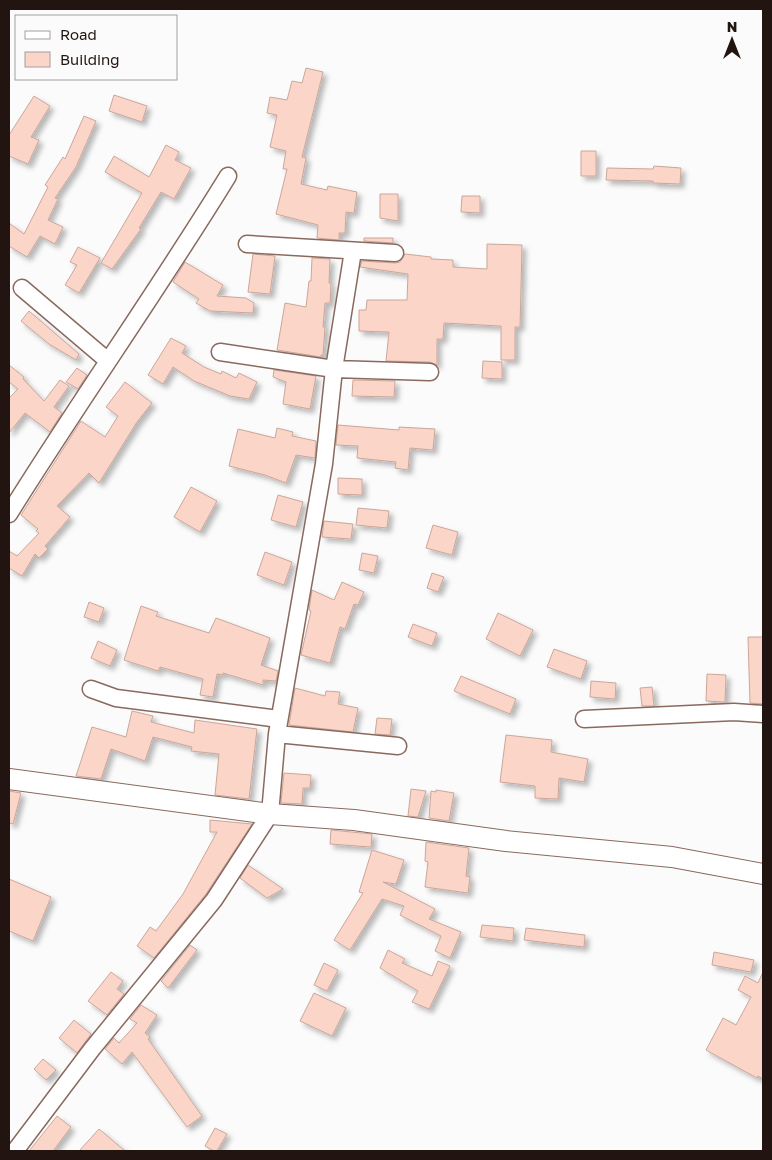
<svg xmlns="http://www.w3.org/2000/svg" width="772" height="1160" font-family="'Golos Text',sans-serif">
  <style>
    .building { fill: #fbd5c8; stroke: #cba69a; filter: url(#shadow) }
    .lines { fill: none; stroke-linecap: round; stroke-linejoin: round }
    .minor-casing { stroke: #8a695e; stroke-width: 19 }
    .tertiary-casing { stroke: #8a695e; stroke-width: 22 }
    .minor { stroke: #fff; stroke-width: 16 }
    .tertiary { stroke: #fff; stroke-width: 20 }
  </style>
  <defs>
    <filter id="shadow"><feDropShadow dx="4" dy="4" stdDeviation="2.5" flood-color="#0004"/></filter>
  </defs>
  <rect width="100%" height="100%" fill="#fbfbfb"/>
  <path class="building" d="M306,68l17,4 -21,85 4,1 -5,26 26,6 1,-4 29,6 -3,21 -8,-1 -1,21h-6v7l-22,-2 1,-13 -42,-11 11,-45h-4l3,-18 -16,-4 7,-32 -10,-2 3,-16 17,3 5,-19 10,2z
    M114,95l33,11 -5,16 -33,-11z
    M34,96l16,10 -19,31 8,3 -11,24 -19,-8v-21z
    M84,116l12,5 -20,46 -21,31 3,1 -10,21 15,7 -8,17 -15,-8 -13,21 -18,-11v-23l15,11 24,-47 -3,-2 18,-28 2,2z
    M166,145l13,7 -4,8 16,8 -17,31 -13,-7 -22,36 2,1 -29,40 -11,-6 41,-70 -37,-21 9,-16 35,21z
    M581,151h15v25h-15z
    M654,166l27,2 -1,16 -27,-1v-2l-47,-1 1,-12 46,1z
    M380,194h18v27l-18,-3z
    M462,196h18v17l-19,-1z
    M364,238h29v5l-29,-2z
    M487,244l35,1 -2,82h-5v33h-14v-34l-57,-3 -1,16h-6v26l-7,-3 -44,-1 3,-29 -30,-1v-21h7l1,-10h40l1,-26 -48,-7 2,-6 33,2 5,-1 5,-8 26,3v2l22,1v7l34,2z
    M78,247l22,11 -21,35 -14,-8 12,-20 -7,-3z
    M253,254l22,2 -5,38 -22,-2z
    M312,258l18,1 -1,24h2l-1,20h-5l-2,24h2l-2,28h-2v2l-44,-7 8,-47 21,4 3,-26h2z
    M185,262l38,23 -6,11 29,2 8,5 -1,10 -43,-2 -14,-8 3,-4 -26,-17z
    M29,311l50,43 -3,6 -27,-16 -28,-23z
    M171,338l15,8 -4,7 22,14 17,7 1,-3 14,7 3,-5 18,9 -8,17 -19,-3 -36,-15 -21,-14 -10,17 -15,-9z
    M483,361l19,1v17l-20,-1z
    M9,365l15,12 -1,2 21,22 16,-21 9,6 -15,21 8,6 -12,19 -25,-19 -16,20v-35l9,-9 -9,-7z
    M77,368l10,7 -9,14 -12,-7z
    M274,370l42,6 -6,33 -27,-5 3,-22 -13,-5z
    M353,380l42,1 -1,16 -42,-1z
    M125,382l27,21 -15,19 -38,61 -10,-10 -32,33 13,11 -25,29 3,3 -9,9 -4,-4 -13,22 -13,-8v-17l8,5 22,-23 -3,-2 2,-2 -17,-14 60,-94 24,16 13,-21 -12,-9z
    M338,425l61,5v-3l36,2 -2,21 -23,-2 -2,22 -13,-2 1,-6 -39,-4 1,-12 -22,-1z
    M277,428l16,4 -1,4 24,5 -1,17 -19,-3 -10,28 -21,-8 -36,-9 9,-37 37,9z
    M338,478l24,1v16l-24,-1z
    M191,487l26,14 -17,31 -26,-15z
    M278,495l25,7 -7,25 -25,-7z
    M358,508l31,3 -2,17 -31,-3z
    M324,521l29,3 -2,15 -29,-2z
    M433,525l25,7 -6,23 -26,-7z
    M265,552l27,10 -8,23 -27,-10z
    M362,553l16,3 -4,17 -15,-3z
    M432,573l12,4 -6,15 -11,-4z
    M342,582l22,10 -6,13 -4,-1 -9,25 -5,-2 -10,36 -29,-8 10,-44 -2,-1 3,-20 22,10z
    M89,602l15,6 -5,14 -15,-5z
    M141,606l17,6 -2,4 53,17 7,-15 54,20 -9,27 17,6 -2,10 -13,-1v5l-40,-12v2l-6,-1 -4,23 -13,-2 3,-16 -43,-12 -2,4 -34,-11z
    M498,613l35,17 -13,26 -34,-17z
    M413,624l24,9 -5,13 -24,-9z
    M748,637h15v67l-13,-1z
    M98,641l19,9 -7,16 -19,-8z
    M554,649l33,12 -6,18 -34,-12z
    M707,674l19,1 -1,27 -19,-1z
    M461,676l55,23 -6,15 -56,-23z
    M591,681l25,2 -1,16 -25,-2z
    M652,687l2,19h-12l-2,-18z
    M295,688l30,8 1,-5 14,1 -2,12 20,4 -5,24 -64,-7z
    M132,711l21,5 -2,6 43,11 1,-13 62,9 -8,70 -34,-4 4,-41 -28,-3 1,-4 -39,-10 -8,24 -34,-12 -10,30 -25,-3 16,-49 34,10z
    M377,718l15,1 -2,16 -15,-1z
    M506,735l46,5 -1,12 37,7 -4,23 -25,-4 -1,21 -23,-1v-12l-35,-4z
    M284,773l27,2 -1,13h-7l-1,16 -21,-1z
    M411,789l15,2 -8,26 -10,-1z
    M436,790l18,3 -5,28 -20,-3 2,-27 5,1z
    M9,791l12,2 -8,31 -4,-1z
    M210,820l42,4 -46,70 -52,64 -17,-12 13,-19 6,4 27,-37 34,-62h-7z
    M331,830l41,4 -1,13 -41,-3z
    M426,842l43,6 -3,28 4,1 -2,16 -43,-6 3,-25 -3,-1z
    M372,850l32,10 -8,24 -13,-2 52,27 -6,10 32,13 -11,26 -15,-7 6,-15 -41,-21 4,-9 -22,-7 -32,51 -16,-10 29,-47 -4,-1z
    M248,865l35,24 -16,9 -27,-20z
    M9,879l42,18 -18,44 -24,-10z
    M482,925l32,3 -1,13 -33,-4z
    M526,928l59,7 -1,12 -60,-7z
    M190,945l7,5 -29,38 -7,-7z
    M388,950l17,9 -3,4 30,13 6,-15 12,5 -21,43 -17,-7 6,-11 -38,-23z
    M714,952l40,8 -3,12 -39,-7z
    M324,963l14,7 -11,21 -13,-6z
    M111,972l12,9 -6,8 7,5 -17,21 -19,-14z
    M763,972v107l-5,-3 -1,2 -51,-28 17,-32 13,7 15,-28 -13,-7 7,-14 13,7z
    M314,993l32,15 -14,28 -32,-15z
    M141,1005l16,10 -12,18 5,4 -2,2 54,77 -15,11 -55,-75 -10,12 -17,-15 9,-11 5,5 18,-20 -7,-4z
    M74,1020l17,14 -14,19 -18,-15z
    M43,1059l13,11 -10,10 -12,-11z
    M57,1116l14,11 -18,24h-24z
    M215,1128l12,6 -10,17h-3l-9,-5z
    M99,1129l26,22h-46z"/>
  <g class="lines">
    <g class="minor-casing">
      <path id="minor" d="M247,244l148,9
        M22,288l86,73
        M220,352l114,17 96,3
        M9,514c71,-114 149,-224 219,-338
        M91,689l25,9 163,21
        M584,719l150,-7 29,2
        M277,734l121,12
        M15,1151l77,-102 122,-149 56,-86 7,-80 47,-270 10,-95 19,-118"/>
    </g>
    <g class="tertiary-casing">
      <path id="tertiary" d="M9,779l261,35 84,6 152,21 166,16 91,17"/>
    </g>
    <use href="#minor" class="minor"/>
    <use href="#tertiary" class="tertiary"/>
  </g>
  <rect width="772" height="1160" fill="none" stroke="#221511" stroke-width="20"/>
  <rect x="15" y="15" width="162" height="65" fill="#fbfbfb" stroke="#a49f9d"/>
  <rect x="25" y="31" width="25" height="8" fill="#ffffff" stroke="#a49f9d"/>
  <text x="60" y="40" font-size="15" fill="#221511">Road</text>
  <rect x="25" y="52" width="25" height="15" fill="#fbd5c8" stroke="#a49f9d"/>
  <text x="60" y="65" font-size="15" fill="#221511">Building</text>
  <g transform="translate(732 40)" stroke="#fbfbfb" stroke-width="4" paint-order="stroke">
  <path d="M0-4L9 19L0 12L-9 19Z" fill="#221511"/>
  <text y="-8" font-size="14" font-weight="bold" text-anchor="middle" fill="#221511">N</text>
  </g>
</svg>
